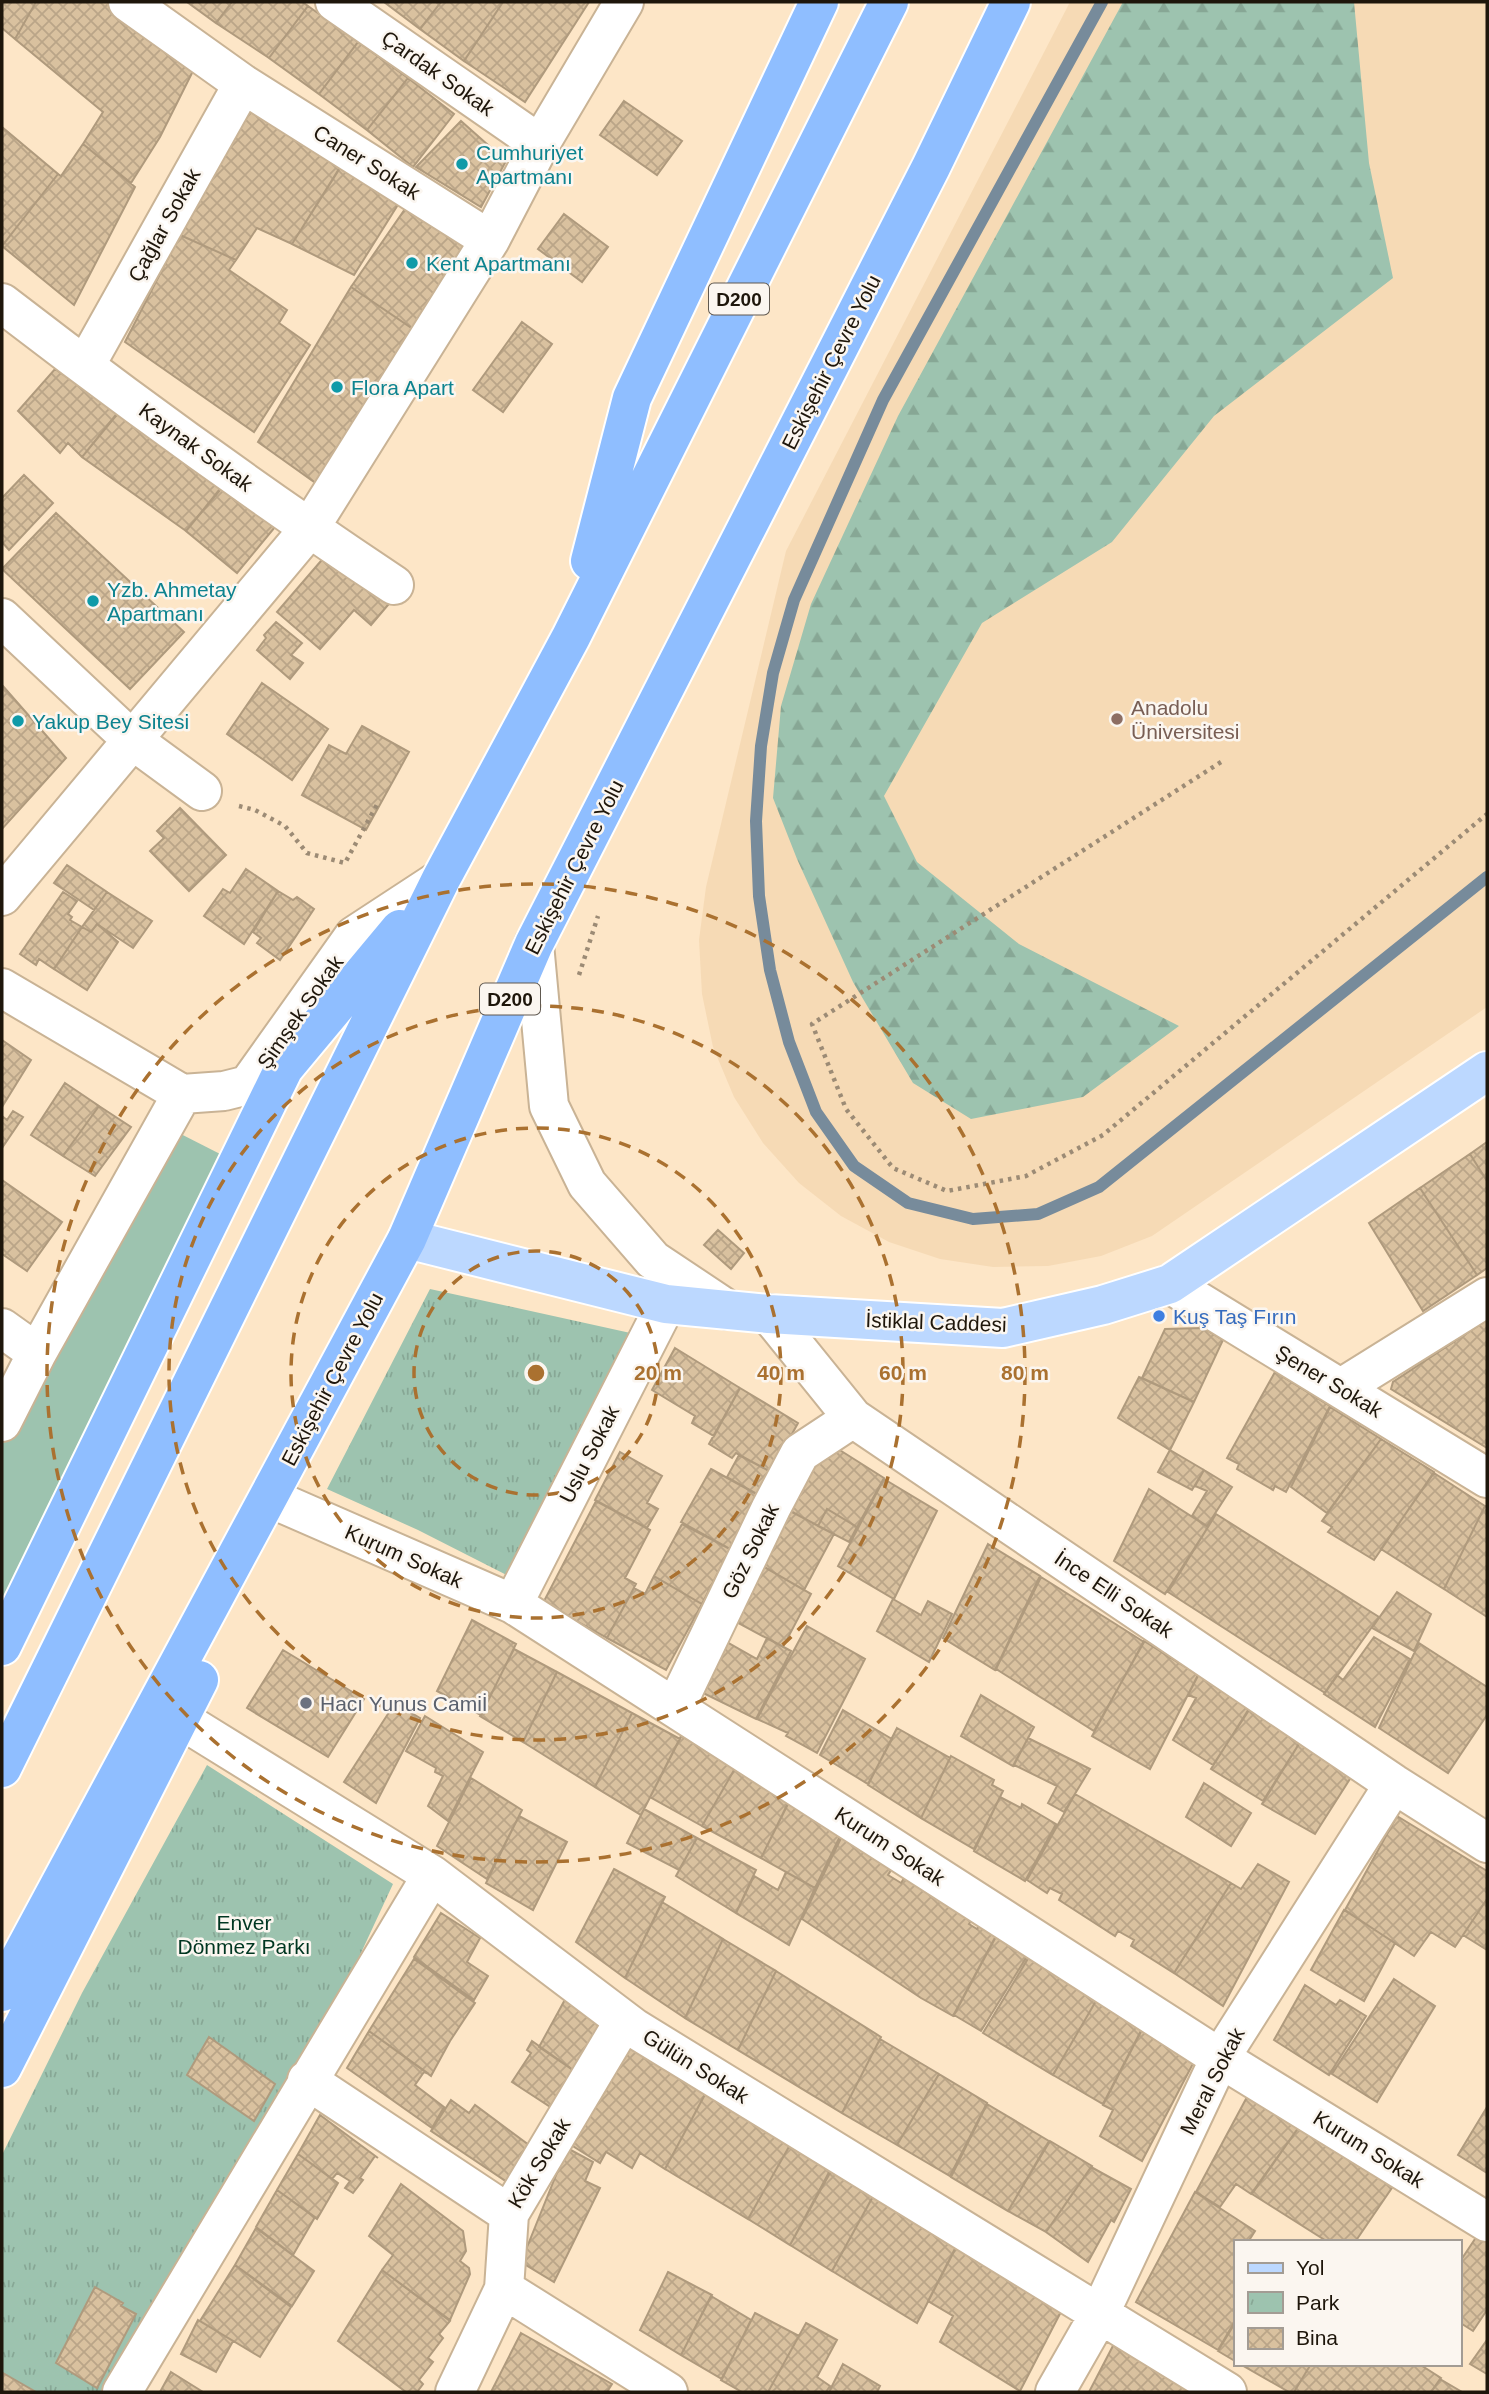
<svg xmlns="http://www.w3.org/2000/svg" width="1489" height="2394" font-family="Helvetica,sans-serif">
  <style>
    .built { fill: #f6dab5 }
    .grass { fill: #9dc3af }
    .forest { fill: url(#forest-firs) }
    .park { fill: url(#park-tufts) }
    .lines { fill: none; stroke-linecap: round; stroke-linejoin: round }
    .stream { stroke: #778b9b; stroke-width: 12 }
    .building { fill: url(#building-cross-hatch); stroke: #af9a7d; stroke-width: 2 }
    .minor-casing { stroke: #c9b395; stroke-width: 42 }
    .major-casing { stroke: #fff; stroke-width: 42 }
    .highway-casing { stroke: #fff; stroke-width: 42 }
    .path { stroke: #9c8b75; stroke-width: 4.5; stroke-dasharray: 3.5 5; stroke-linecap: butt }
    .minor { stroke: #fff; stroke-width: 38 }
    .major { stroke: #bcd8ff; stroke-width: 38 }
    .highway { stroke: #8fbeff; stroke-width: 38 }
    .ring { fill: none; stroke: #aa7130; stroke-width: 3.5; stroke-dasharray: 12 9 }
    .culture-dot { fill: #0f9aa8; stroke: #fbf6f0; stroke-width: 2.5 }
    .education-dot { fill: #8d6e63; stroke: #fbf6f0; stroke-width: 2.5 }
    .shop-dot { fill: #3f7fe0; stroke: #fbf6f0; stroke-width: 2.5 }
    .worship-dot { fill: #6b7280; stroke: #fbf6f0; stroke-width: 2.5 }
    .labels { text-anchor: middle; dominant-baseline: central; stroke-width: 5; stroke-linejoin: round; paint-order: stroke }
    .shield { fill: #fbf6f0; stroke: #605950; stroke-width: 2 }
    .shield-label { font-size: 19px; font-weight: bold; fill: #1e160b }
    .street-label { font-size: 21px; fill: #1e160b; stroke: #fbf6f0 }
    .culture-label { font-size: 21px; fill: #0d838f; stroke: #fbf6f0; text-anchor: start }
    .education-label { font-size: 21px; fill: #785e54; stroke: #fbf6f0; text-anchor: start }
    .shop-label { font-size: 21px; fill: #366cbe; stroke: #fbf6f0; text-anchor: start }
    .worship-label { font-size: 21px; fill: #5b616d; stroke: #fbf6f0; text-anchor: start }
    .park-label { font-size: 21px; fill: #003621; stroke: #fbf6f0 }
    .centre { fill: #aa7130; stroke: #fbf6f0; stroke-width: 3.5 }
    .ring-label { font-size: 21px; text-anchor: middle; font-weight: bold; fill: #aa7130; stroke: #fbf6f0; stroke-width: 5; stroke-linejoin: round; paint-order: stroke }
  </style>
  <defs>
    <pattern id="forest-firs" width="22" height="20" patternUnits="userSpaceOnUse" patternTransform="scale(1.75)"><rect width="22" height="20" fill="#9dc3af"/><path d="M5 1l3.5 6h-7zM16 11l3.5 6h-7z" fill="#87a795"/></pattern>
    <pattern id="park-tufts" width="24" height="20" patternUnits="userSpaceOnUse" patternTransform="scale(1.75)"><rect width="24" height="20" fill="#9dc3af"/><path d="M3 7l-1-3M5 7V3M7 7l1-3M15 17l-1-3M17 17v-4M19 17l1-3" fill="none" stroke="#87a795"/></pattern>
    <pattern id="building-cross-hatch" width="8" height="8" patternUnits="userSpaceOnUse" patternTransform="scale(1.75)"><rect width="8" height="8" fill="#d9c19f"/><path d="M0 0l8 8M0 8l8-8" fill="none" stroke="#baa588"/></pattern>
  </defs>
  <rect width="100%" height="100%" fill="#fde6c7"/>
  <path class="built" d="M1070,2h417v1005l-335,229 -51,20 -53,10 -55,1 -53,-8 -51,-17 -48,-26 -42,-33 -36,-40 -29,-46 -21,-50 -11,-53 -3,-54 7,-53 80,-336z"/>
  <path class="grass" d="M169,1128l57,29 -224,444v-159z"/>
  <path class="forest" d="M1123,2h231l15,161 24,115 -179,138 -102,126 -130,81 -98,173 33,66 102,82 160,82 -96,71 -112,22 -58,-36 -60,-101 -56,-123 -24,-61 8,-92 30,-102 87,-188z"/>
  <path class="park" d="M430,1289l205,45 -111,250 -106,-54 -91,-41z
    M207,1765l186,119 -52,112 -149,240 -91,156h-99v-237l80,-162z"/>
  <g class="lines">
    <path class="stream" d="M1102,2l-219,398 -89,200 -21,73 -12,73 -5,75 3,75 11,74 19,72 27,70 38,54 54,37 65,16 65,-5 61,-27 388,-310"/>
  </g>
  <path class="building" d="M2,2h34l-21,37 -13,-11z
    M36,2h87l77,55 -40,80 -29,46 -48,-39 20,-32 -88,-73z
    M187,2h45l-16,21z
    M232,2h70l6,4 -39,52 -53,-35z
    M384,2h57l-21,27z
    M441,2h62l-39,59 -44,-32z
    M503,2h86l-64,100 -61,-41z
    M308,6l50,36 -39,52 -50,-36z
    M358,42l50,36 -41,52 -48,-36z
    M408,78l46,36 -41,53 -46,-37z
    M252,94l95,62 -55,88 -35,-16 -21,32 -56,-25z
    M624,101l58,40 -25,34 -57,-40z
    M461,121l45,40 -25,46 -65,-40z
    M2,127l56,47 -56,72z
    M83,144l52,43 -61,118 -72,-59 56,-72 3,2z
    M347,157l57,38 -50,80 -62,-31z
    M412,199l60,40 -56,92 -65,-44z
    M564,214l44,33 -26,35 -44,-33z
    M180,235l56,25 -7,10 58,40 -8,13 31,22 -56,87 -129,-90z
    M351,287l65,44 -92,158 -66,-47z
    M522,322l30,22 -49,68 -30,-22z
    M55,369l63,43 -36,45 -14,-14 -8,10 -42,-42z
    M119,412l105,72 -38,47 -104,-74z
    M24,475l29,28 -44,47 -7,-8v-44z
    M225,484l55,37 -43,52 -51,-42z
    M56,513l128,119 -54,57 -128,-120z
    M333,547l60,52 -22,26 -17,-15 -34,39 -43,-37z
    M276,622l26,21 -11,12 12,8 -13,16 -33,-29 9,-12 -2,-3z
    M262,683l66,46 -36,51 -65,-46z
    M2,685l64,73 -64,71z
    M362,726l47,26 -43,78 -64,-35 27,-50 17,9z
    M180,808l46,47 -37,36 -39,-40 14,-13 -7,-7z
    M67,865l40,27 -13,18 -40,-27z
    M246,869l32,22 -34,53 -40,-28 19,-27 7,4z
    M278,891l15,9 4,-3 17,12 -34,51 -23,-17 4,-5 -8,-6z
    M63,892l14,9 -9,13 4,3 -2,3 12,7 -28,42 -15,-10 -3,6 -16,-11z
    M107,892l45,29 -19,27 -36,-24 -6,8 -9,-5z
    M97,924l21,18 -31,48 -33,-21 28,-42 9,5z
    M2,1040l29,20 -29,47z
    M65,1083l34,23 -36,50 -32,-21z
    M99,1106l32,21 -36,49 -32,-20z
    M13,1111l10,6 -21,31v-32l5,4z
    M1487,1142v39l-17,-27z
    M1470,1154l17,27v87l-10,7 -57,-87z
    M2,1180l60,42 -35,49 -25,-17z
    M1420,1188l57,87 -54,36 -54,-88z
    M718,1230l26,23 -13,16 -27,-24z
    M1487,1320v128l-96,-59 2,-7z
    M1203,1328l20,12 -29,62 -52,-24 23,-49z
    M675,1348l65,40 -26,48 -22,-13 3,-7 -43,-26z
    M1275,1372l55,34 -44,86 -11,-6 -2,4 -36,-21 2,-5 -12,-6z
    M1139,1377l55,25 -24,48 -52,-32z
    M740,1388l58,35 -27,49 -35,-19 -4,5 -23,-14z
    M1330,1407l51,32 -54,74 -36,-26z
    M1381,1439l53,33 -60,88 -46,-28 4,-5 -10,-6z
    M827,1442l57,36 -27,49 -30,-18 -9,17 -27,-15z
    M1170,1450l34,20 -12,20 -34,-18z
    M620,1452l42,24 -15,27 11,6 -11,19 -52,-28z
    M739,1455l32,17 -12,23 -32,-18z
    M711,1469l49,27 -30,53 -49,-27z
    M1204,1470l28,17 -25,39 -15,-10 15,-25 -12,-5z
    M1434,1473l51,33 -41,83 -63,-40z
    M884,1479l53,32 -43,88 -56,-33z
    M1149,1489l59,38 -43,67 -51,-33z
    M596,1501l54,29 -25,48 11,6 -29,54 -64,-35z
    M1485,1506l2,1v110l-43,-28z
    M827,1509l30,18 -8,15 -31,-16z
    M790,1511l44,23 -30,56 -43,-25z
    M1216,1514l163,103 -54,76 -157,-101z
    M682,1524l48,25 -28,55 -48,-28z
    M988,1544l52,32 -45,94 -52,-32z
    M759,1564l52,30 -28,53 -52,-28z
    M654,1576l48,28 -36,66 -59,-32 27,-50 11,6z
    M1041,1577l103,65 -50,89 -98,-62z
    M1397,1592l34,22 -17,37 -42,-23z
    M893,1599l28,16 7,-14 24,13 -23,48 -52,-31z
    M472,1620l44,24 -35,71 -44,-24z
    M807,1626l58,33 -48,94 -31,-17 2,-3 -31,-14z
    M1374,1637l36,22 -35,68 -51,-33 13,-19 6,5z
    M767,1638l24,13 -35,68 -59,-29 26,-50 34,19z
    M1144,1641l54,34 -48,94 -58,-33z
    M1419,1643l68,44v28l-39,58 -69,-45z
    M514,1649l43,23 -34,70 -43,-26z
    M283,1650l81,49 -36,58 -81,-49z
    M557,1672l75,41 -37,74 -72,-45z
    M1200,1672l53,32 -40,61 -40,-25 23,-42 -8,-3z
    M981,1695l53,32 -21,39 -52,-30z
    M395,1703l25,15 -44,85 -32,-21z
    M1250,1707l52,32 -39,62 -52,-32z
    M843,1710l49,29 -24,45 -48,-29z
    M632,1713l48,26 -39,76 -46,-28z
    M425,1716l58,36 -35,69 -20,-15 15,-30 -8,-4 1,-4 -30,-17z
    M897,1728l53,30 -29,60 -53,-33z
    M681,1736l56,29 -35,61 -52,-29z
    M1028,1738l62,31 -26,43 -16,-9 9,-17 -43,-21z
    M1302,1739l53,32 -40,63 -53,-30z
    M951,1756l43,24 -2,5 11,6 -29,58 -53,-31z
    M737,1765l54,32 -30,61 -59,-32z
    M471,1778l51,32 -35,69 -50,-33z
    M1204,1783l47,30 -20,33 -45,-29z
    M1075,1794l156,89 -57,90 -43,-27 3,-6 -16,-9 -3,5 -56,-36 3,-6 -12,-6 -3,5 -20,-13z
    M1000,1797l21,11 1,-4 34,20 -31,57 -51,-30z
    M790,1800l54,28 -29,60 -54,-30z
    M644,1809l53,29 -18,32 -52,-27z
    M519,1816l48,26 -34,68 -47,-27z
    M1397,1816l90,55v28l-32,48 -24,-15 -17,24 -69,-46z
    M842,1836l51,31 -5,8 13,8 5,-8 68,42 -5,7 8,5 5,-7 16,10 -45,84 -32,-18 -119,-79z
    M697,1838l59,32 -20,43 -60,-37z
    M1258,1864l31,18 -66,124 -49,-33 57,-90 10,6z
    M614,1869l51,28 -40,81 -49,-36z
    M786,1872l29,16 -26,57 -53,-32 18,-37 24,14z
    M1487,1899v51l-24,-15z
    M662,1902l61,37 -38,79 -60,-40z
    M1344,1910l51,33 -31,58 -53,-31z
    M441,1913l39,25 -13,24 21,14 -14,24 -60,-43z
    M999,1931l30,22 -48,78 -27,-16z
    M723,1939l53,32 -38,79 -53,-32z
    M1032,1952l68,42 -47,81 -70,-42z
    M414,1959l61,44 -25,38 -19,35 -62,-45z
    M776,1971l105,66 -39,76 -104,-63z
    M1394,1979l41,27 -58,96 -45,-28z
    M1305,1985l31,20 4,-5 26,16 -37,59 -55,-35z
    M1100,1994l46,27 -43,83 -50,-29z
    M567,1996l39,25 -30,51 -37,-25z
    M1146,2022l52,32 -56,107 -42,-25 13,-26 -10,-5z
    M369,2031l60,43 -5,-2 -9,13 29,22 -12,21 -85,-60z
    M626,2035l83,52 -44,82 -25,-16 -8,15 -26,-16 -6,11 -29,-18z
    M209,2037l66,47 -21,37 -67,-46z
    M880,2039l59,35 -42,71 -55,-32z
    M532,2041l44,31 -21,38 -43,-28 19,-29 -4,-3z
    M939,2074l48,29 -37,73 -53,-31z
    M1254,2084l52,33 -55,77 -15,-10 -16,23 -24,-15z
    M709,2087l85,51 -46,81 -83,-50z
    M451,2100l18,13 6,-8 58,43 -23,36 -79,-53z
    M987,2104l62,37 -41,70 -57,-34z
    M1487,2107v66l-29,-18z
    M320,2115l58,43 -3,-2 -15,22 3,2 -10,13 -8,-5 5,-7 -13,-8 -5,6 -34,-25z
    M1306,2117l94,59 -45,66h-27l-76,-48z
    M794,2138l40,25 -44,82 -42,-26z
    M1050,2141l42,25 -46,66 -38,-21z
    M567,2148l26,14 -8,19 15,7 -46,94 -33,-20z
    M298,2154l40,29 -21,36 -40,-29z
    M835,2164l41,27 -44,80 -42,-26z
    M1091,2167l40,22 -17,33 -3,-2 -23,42 -42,-30z
    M401,2184l62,47 3,20 -6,10 9,7 1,6 -20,46 -68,-50 11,-15 -24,-19z
    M277,2190l38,27 -22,38 -37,-28z
    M876,2191l84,49 -43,83 -85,-52z
    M1195,2192l60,39 -7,11h-13v79l-17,29 -82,-48z
    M1483,2227l4,3v80l-14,21 -14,-9v-59z
    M256,2228l58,43 -22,35 -57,-41z
    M960,2239l105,65 -45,87 -80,-49 13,-26 -25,-15z
    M235,2265l56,42 -31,50 -60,-36z
    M382,2270l68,51 -11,13 4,4 -15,20 5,4 -14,18 4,4 -6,8h-11l-68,-51z
    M668,2272l44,23 -31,60 -41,-25z
    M95,2287l28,16 -2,3 15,8 -39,74 -41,-25z
    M711,2296l40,24 -29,59 -41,-24z
    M755,2313l44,23 -31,56h-26l-21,-12z
    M198,2320l35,21 -17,31 -35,-18z
    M806,2323l31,17 -20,37 13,9 -4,6h-58z
    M1235,2323v38l-17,-10z
    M521,2333l91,51 -5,8h-116z
    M1487,2340v34l-17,-10z
    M1115,2342l77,44 -3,6h-100z
    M843,2364l37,22 -3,6h-48z
    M1240,2364h71l-17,28h-5z
    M1311,2364h108l22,14 -10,14h-137z
    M171,2372l32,20h-43z
    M3,2373l33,19h-34z
    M1440,2379l22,13h-31z"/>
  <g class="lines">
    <g class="minor-casing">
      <path id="minor" d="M128,2l115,82 247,156
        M335,2l205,142
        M2,303c127,98 258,193 392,282
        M85,366l158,-282
        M2,618l129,121 71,52
        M2,896l307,-367 181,-289 50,-96 84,-142
        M534,944l15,162 38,78 66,76 75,50
        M2,988l180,106 42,-3 24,-6 106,-149 87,-57
        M1170,1284l317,194
        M769,1314l84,104 541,366 93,59
        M2,1328l35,25
        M1341,1388l146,-91
        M2,1422l35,-69 145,-259
        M277,1501l236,103 707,454 267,164
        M513,1604l153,-300
        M675,1708l96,-200 29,-55 53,-35
        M180,1719l252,156 202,153 593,364
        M307,2080l202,134
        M504,2289l164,103
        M122,2392l310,-517
        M455,2392l49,-103 5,-75 115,-193
        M1055,2392l44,-77 121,-257 174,-274"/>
    </g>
    <g class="major-casing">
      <path id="major" d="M407,1239l259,65 103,10 234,14 100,-23 67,-21 317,-213"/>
    </g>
    <g class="highway-casing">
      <path id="highway" d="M590,561l42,-163 187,-396
        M2,1646l282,-578 116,-139
        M2,1768l439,-889 130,-242 318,-635
        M2,1992l405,-753 127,-295 397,-777 80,-165
        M2,2068l197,-388"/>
    </g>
    <path class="path" d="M1221,762l-409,262 34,85 47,59 54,23 79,-15 77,-41 384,-321
      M239,806l16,4 30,16 22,27 38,10 34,-62
      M579,975l19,-59"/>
    <use href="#minor" class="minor"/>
    <use href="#major" class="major"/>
    <use href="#highway" class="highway"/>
  </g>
  <g class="ring">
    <circle cx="536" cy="1373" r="122"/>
    <circle cx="536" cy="1373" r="245"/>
    <circle cx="536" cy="1373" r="367"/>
    <circle cx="536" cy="1373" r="489"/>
  </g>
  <g class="culture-dot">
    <circle cx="462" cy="164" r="7"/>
    <circle cx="412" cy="263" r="7"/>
    <circle cx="337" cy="387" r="7"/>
    <circle cx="93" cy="601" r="7"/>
    <circle cx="18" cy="721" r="7"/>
  </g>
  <circle class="education-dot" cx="1117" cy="719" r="7"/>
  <circle class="shop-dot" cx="1159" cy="1316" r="7"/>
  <circle class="worship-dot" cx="306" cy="1703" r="7"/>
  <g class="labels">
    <g class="shield">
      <rect x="709" y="283.5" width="60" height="31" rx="5"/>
      <rect x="480" y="983.5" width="60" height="31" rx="5"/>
    </g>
    <g class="shield-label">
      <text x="739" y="299">D200</text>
      <text x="510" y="999">D200</text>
    </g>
    <g class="street-label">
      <text transform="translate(438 73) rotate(35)">Çardak Sokak</text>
      <text transform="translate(367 162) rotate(32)">Caner Sokak</text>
      <text transform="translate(164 225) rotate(-61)">Çağlar Sokak</text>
      <text transform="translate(831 362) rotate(-63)">Eskişehir Çevre Yolu</text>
      <text transform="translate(196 447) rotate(36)">Kaynak Sokak</text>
      <text transform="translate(574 867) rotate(-63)">Eskişehir Çevre Yolu</text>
      <text transform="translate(300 1012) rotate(-55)">Şimşek Sokak</text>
      <text transform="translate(936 1322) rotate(2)">İstiklal Caddesi</text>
      <text transform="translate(332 1379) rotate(-62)">Eskişehir Çevre Yolu</text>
      <text transform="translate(1329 1381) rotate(31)">Şener Sokak</text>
      <text transform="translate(589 1454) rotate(-63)">Uslu Sokak</text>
      <text transform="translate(750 1551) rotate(-64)">Göz Sokak</text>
      <text transform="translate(404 1556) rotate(24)">Kurum Sokak</text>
      <text transform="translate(1114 1594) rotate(34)">İnce Elli Sokak</text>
      <text transform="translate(890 1846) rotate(33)">Kurum Sokak</text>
      <text transform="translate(696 2066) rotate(32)">Gülün Sokak</text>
      <text transform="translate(1212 2081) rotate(-63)">Meral Sokak</text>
      <text transform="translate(1369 2149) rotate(32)">Kurum Sokak</text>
      <text transform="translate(539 2163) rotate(-59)">Kök Sokak</text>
    </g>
    <g class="culture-label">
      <text x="476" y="152">Cumhuriyet<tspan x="476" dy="24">Apartmanı</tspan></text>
      <text x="426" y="263">Kent Apartmanı</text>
      <text x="351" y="387">Flora Apart</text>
      <text x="107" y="589">Yzb. Ahmetay<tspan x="107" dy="24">Apartmanı</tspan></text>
      <text x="32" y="721">Yakup Bey Sitesi</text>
    </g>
    <g class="education-label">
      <text x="1131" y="707">Anadolu<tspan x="1131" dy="24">Üniversitesi</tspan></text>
    </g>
    <g class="shop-label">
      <text x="1173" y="1316">Kuş Taş Fırın</text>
    </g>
    <g class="worship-label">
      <text x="320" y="1703">Hacı Yunus Camiİ</text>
    </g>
    <g class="park-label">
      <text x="244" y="1922">Enver<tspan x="244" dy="24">Dönmez Parkı</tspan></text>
    </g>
  </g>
  <circle cx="536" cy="1373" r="10" class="centre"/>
  <g class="ring-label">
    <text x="658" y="1380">20 m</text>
    <text x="781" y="1380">40 m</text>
    <text x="903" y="1380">60 m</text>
    <text x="1025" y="1380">80 m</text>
  </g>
  <rect width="1489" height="2394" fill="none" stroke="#1e160b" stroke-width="7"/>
  <rect x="1234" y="2240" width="228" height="126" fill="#fbf6f0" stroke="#a39c94" stroke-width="2"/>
  <rect x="1248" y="2263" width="35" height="10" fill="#bcd8ff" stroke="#a39c94" stroke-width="2"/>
  <text x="1296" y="2275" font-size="21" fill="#1e160b">Yol</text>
  <rect x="1248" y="2292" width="35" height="21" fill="url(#park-tufts)" stroke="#a39c94" stroke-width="2"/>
  <text x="1296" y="2310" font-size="21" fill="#1e160b">Park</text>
  <rect x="1248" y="2328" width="35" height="21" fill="url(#building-cross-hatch)" stroke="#a39c94" stroke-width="2"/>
  <text x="1296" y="2345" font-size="21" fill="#1e160b">Bina</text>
</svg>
